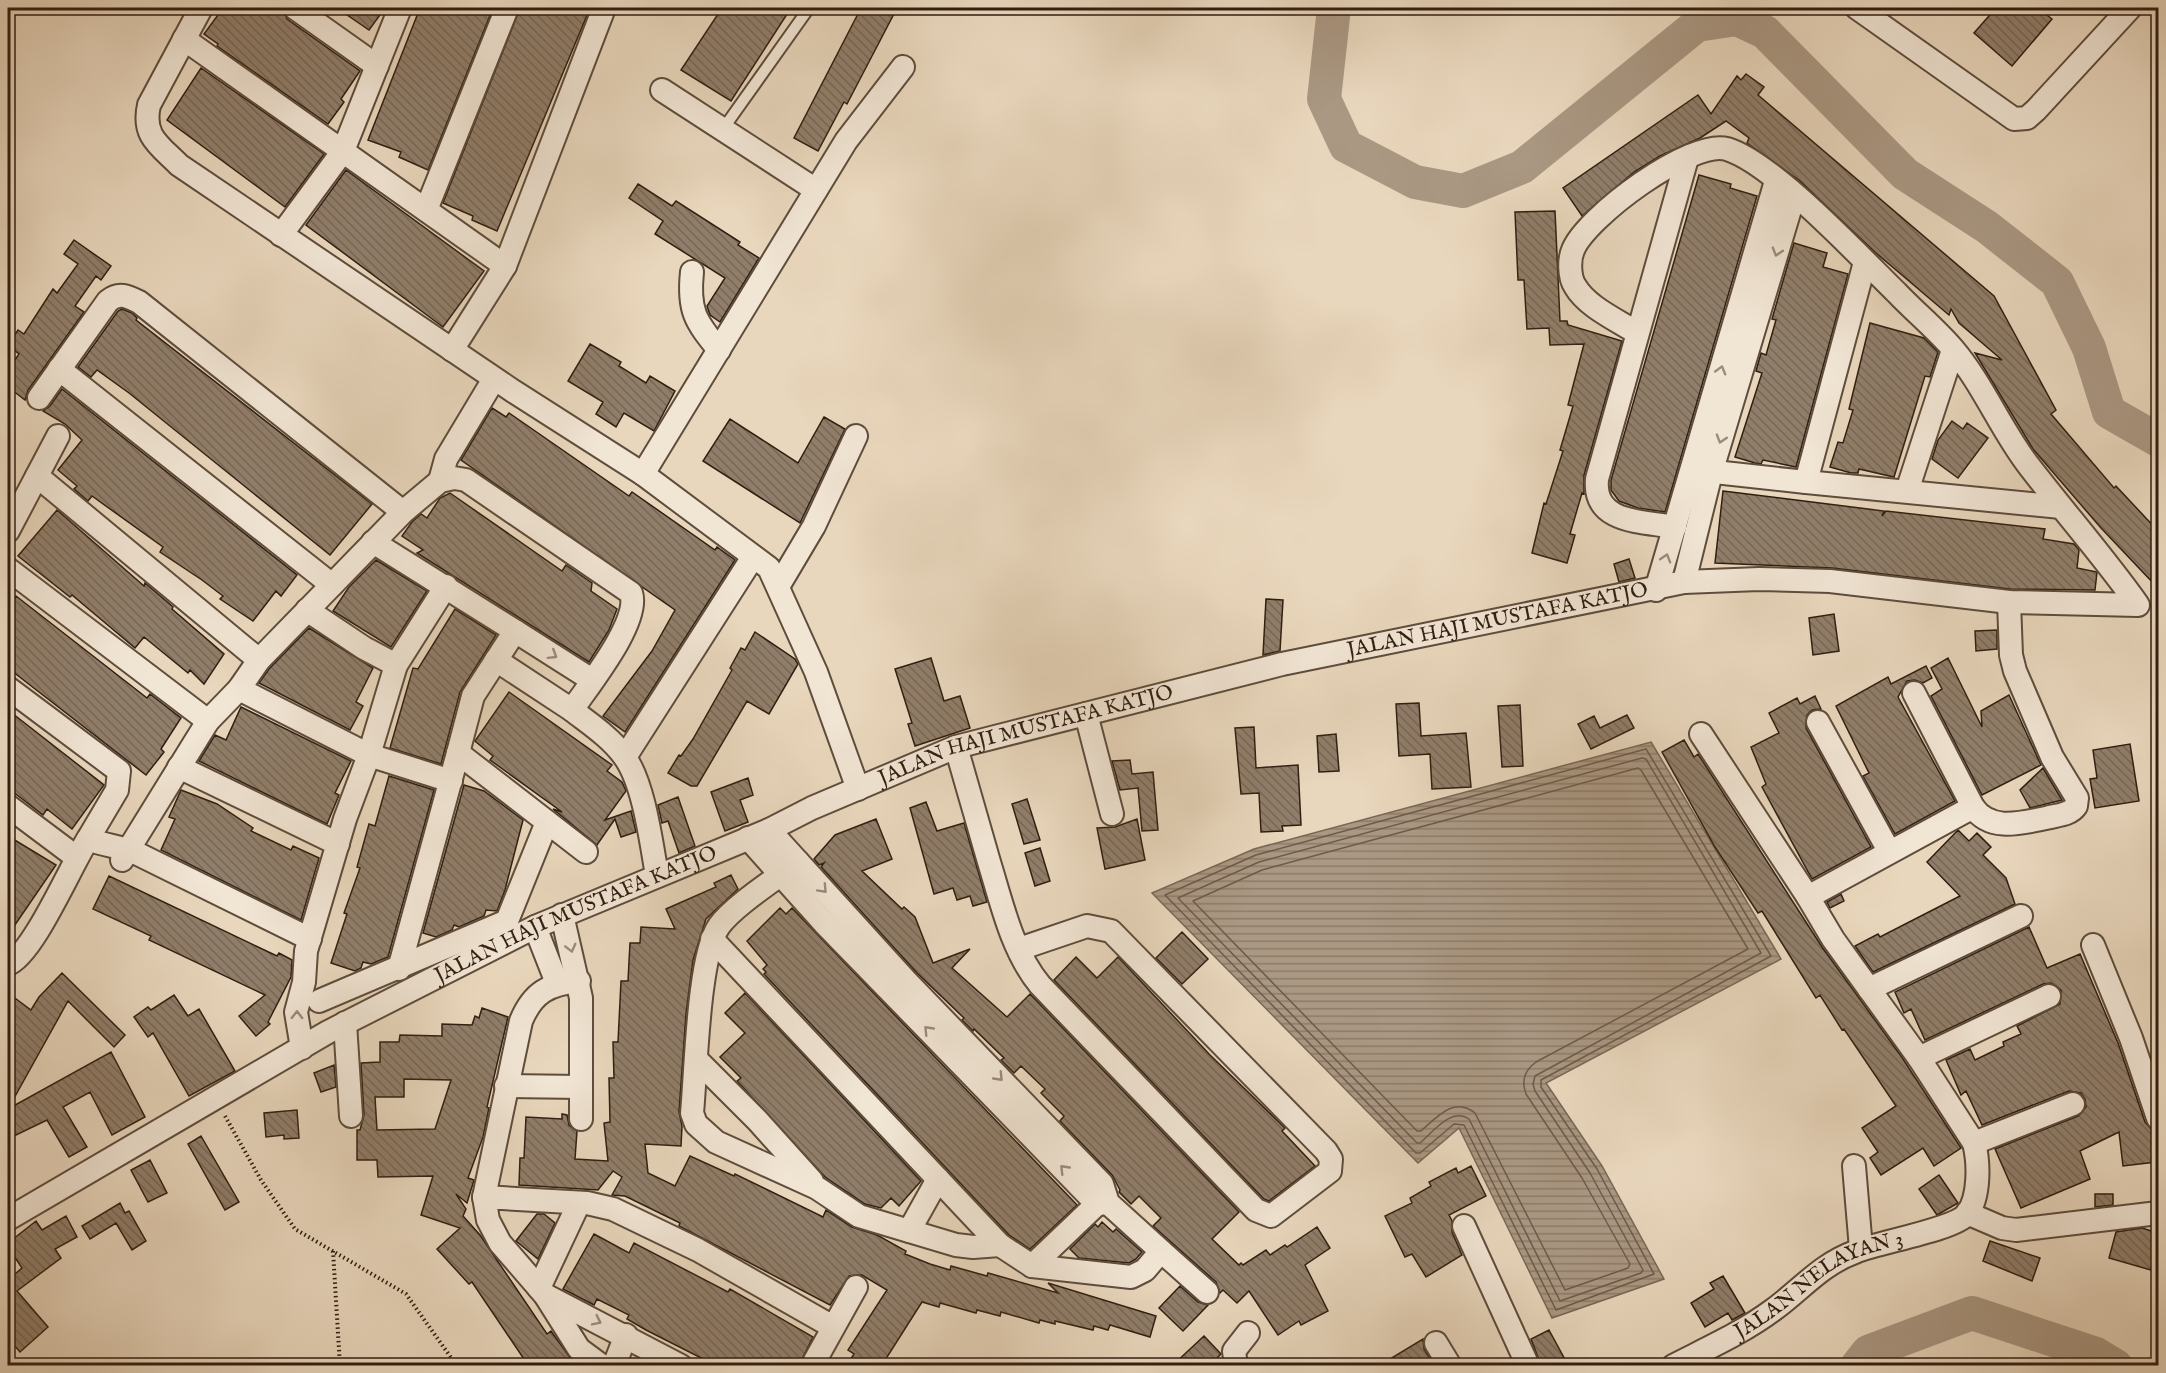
<svg xmlns="http://www.w3.org/2000/svg" width="2166" height="1373" font-family="'IM FELL English',serif">
  <style>
    .water { fill: url(#water-rules); stroke: #796755; stroke-width: 1.5 }
    .lines { fill: none; stroke-linecap: round; stroke-linejoin: round }
    .shore { stroke: #6d5b4a; stroke-width: 1.5 }
    .river { stroke: #aa9883; stroke-width: 34 }
    .building { fill: url(#building-back-hatch); stroke: #301e11; stroke-width: 1.5; fill-rule: evenodd }
    .lane-casing { stroke: #5e4c3c; stroke-width: 14 }
    .street-casing { stroke: #5e4c3c; stroke-width: 26 }
    .path { stroke: #301e11; stroke-width: 4; stroke-dasharray: 1.5 3; stroke-linecap: butt }
    .lane { stroke: #f1e5d4; stroke-width: 10 }
    .street { stroke: #f1e5d4; stroke-width: 22 }
    .oneway { stroke: #9a8b7c }
    .labels { text-anchor: middle; dominant-baseline: central; stroke-width: 6; stroke-linejoin: round; paint-order: stroke }
    .street-label { font-size: 21px; fill: #301e11; stroke: #f1e5d4 }
  </style>
  <defs>
    <pattern id="water-rules" width="6" height="5" patternUnits="userSpaceOnUse" patternTransform="scale(1.5)"><rect width="6" height="5" fill="#aa9883"/><path d="M0 2.5h6" fill="none" stroke="#8b7b6a"/></pattern>
    <pattern id="building-back-hatch" width="6" height="6" patternUnits="userSpaceOnUse" patternTransform="scale(1.5)"><rect width="6" height="6" fill="#907e6a"/><path d="M-1 5l2 2M0 0l6 6M5-1l2 2" fill="none" stroke="#766756"/></pattern>
  </defs>
  <rect width="100%" height="100%" fill="#e9d7bd"/>
  <filter id="stains"><feTurbulence type="fractalNoise" baseFrequency=".00333" numOctaves="4"/><feColorMatrix values="0 0 0 0 .2 0 0 0 0 .09 0 0 0 0 .02 0 0 0 .5 -.17"/></filter>
  <radialGradient id="worn" r=".72"><stop offset=".6" stop-color="#630" stop-opacity="0"/><stop offset="1" stop-color="#630" stop-opacity=".3"/></radialGradient>
  <path class="water" d="M1651,742l130,217 -235,124 56,83 62,113 -112,39 -93,-190 -41,35 -266,-270 102,-44z"/>
  <g class="lines">
    <path class="shore" d="M1646,749l125,207 -230,124v7l56,82 57,105 -98,36 -92,-185 -10,-1 -34,29h-4l-251,-258 91,-40z
      M1642,758l4,1 115,194 -226,123 -2,8 2,7 55,82 53,97 -2,3 -81,28 -91,-182c-18,-12 -36,13 -49,24h-3l-239,-245 81,-36z
      M1638,768l3,2 107,179 -212,113c-11,8 -15,19 -10,32l56,84 48,86 -2,4 -63,22 -90,-177c-21,-17 -38,4 -54,18h-4l-224,-230 69,-31z"/>
    <path class="river" d="M1334,8l-10,91 22,47 69,36 48,9 59,-24 175,-142 40,-6 28,13 140,142 82,53 70,55 32,66 20,64 49,28
      M1857,1366l11,-14 104,-39 124,41 20,12"/>
  </g>
  <path class="building" d="M223,8h59l5,11 73,52 -19,28 3,3 -16,22 -111,-78 1,-2 -14,-10z
    M337,8h48l-16,22z
    M420,8h73l-65,162 -29,-13 2,-5 -33,-12z
    M520,8h70l-93,223 -25,-11 1,-4 -30,-13z
    M722,8h69l-60,93 -50,-31z
    M861,8h36l-50,96 -3,-2 -26,49 -24,-13z
    M1996,8h42l14,11 -40,47 -38,-33z
    M201,68l123,86 -39,53 -118,-87z
    M1746,74l18,13 -6,8 236,201 62,114 -5,4 63,74 2,-2 42,45v57l-57,-60 -68,-79 -58,-96 27,7 -43,-37 -8,-14 -2,6 -73,-62 -76,-72 -53,-38 2,-5 -23,-17 -26,17 -40,18 -26,16 -52,44 -19,-28 135,-93 13,19 26,-38 4,4z
    M346,170l138,101 -41,56 -137,-102z
    M1699,175l32,9 -1,4 27,8 -92,316 -27,-4 -19,-7 -8,-11v-10z
    M638,184l34,22 4,-5 64,41 -2,3 21,13 -39,64 -10,-7 -3,-9 18,-28 -70,-44 8,-13 -34,-23z
    M1555,211l5,110h7l1,4 54,16 -38,134v19l-2,-1 -12,41 5,1 -8,28 -35,-10 12,-50 2,1 17,-53 -3,-1 13,-44 -5,-1 16,-61 -34,1 -1,-17 -22,1 -3,-49h-6l-3,-68z
    M74,240l37,26 -10,14 -5,-4 -21,30 9,6 -56,78 -3,10 -17,-13v-17l11,-16 -11,-9 10,-15 6,4 29,-45 4,4 21,-29 -14,-10z
    M1794,243l33,10 -4,14 25,7 -52,193 -33,-7 -2,4 -6,-1 -20,-6 27,-84 -6,-2 5,-18 5,2 10,-35 -4,-1z
    M122,309l10,4 5,5 -1,2 236,184 -42,51 -201,-162 -32,-23 -6,7 -13,-10 40,-56z
    M1870,323l54,15 14,14 -8,25 -5,-1 -31,101 -35,-8 -1,4h-7l-21,-6 8,-25 5,1 10,-33 -4,-1z
    M590,344l31,18 -2,4 27,17 4,-7 25,15 -21,40 -30,-18 -8,14 -20,-13 7,-12 -35,-21z
    M62,389l235,186 -16,21 -5,-5 -23,30 -33,-22 3,-3 -21,-16 -42,-28 3,-5 -71,-51 -4,5 -14,-12 3,-3 -19,-16 24,-30 -17,-16 -22,-13 7,-5z
    M492,408l14,9 3,-4 120,83 3,-4 83,58 2,-3 18,13 -110,172 -22,-16 49,-65 23,-41 -214,-150z
    M824,417l21,12 -45,94 -97,-62 27,-42 68,44z
    M1952,421l11,8 4,-6 21,15 -30,40 -26,-19 6,-19z
    M1723,491l161,20 -2,5 4,-5 159,18 -2,10 31,5 5,6 -2,18 20,4 -2,18 -85,-1 -178,-21 -117,-5z
    M450,493l112,78 4,-6 26,18 -1,8 26,18 -8,21 -20,32 -172,-109 6,-3 -21,-14 10,-14 9,-8 6,4 13,-20z
    M57,510l87,76 1,-3 28,24 -1,2 52,45 -20,30 -14,-14 -2,3 -44,-36 -9,11 -63,-53 -2,2 -52,-41z
    M1629,559l6,19 -16,4 -5,-18z
    M376,560l51,31 -36,56 -58,-36 16,-24z
    M16,596l131,102 3,-4 31,24 -20,31 3,3 -18,23 -138,-107v-58z
    M1266,599l17,1 -3,51 -17,4z
    M455,609l41,26 -36,57 -19,72 -51,-16 23,-80 5,1z
    M1834,614l5,37 -26,4 -4,-37z
    M309,628l64,40 -17,34 7,4 -13,24 -91,-47 10,-14z
    M1997,630v19l-21,2 -1,-20z
    M755,632l40,27 3,5 -29,50 -22,-13 -50,85h-6l-23,-13 11,-18 2,1 12,-17 39,-69 -2,-2 11,-20 4,2z
    M931,658l13,43 16,-5 10,32 -55,18 -7,-22 4,-1 -17,-54z
    M1948,658l34,69 -1,-16 28,-16 32,70 -59,30 -51,-99 11,-7 -11,-21z
    M1926,666l6,12 -9,5 -8,-3 -8,1 -9,16 57,104 -60,33 -32,-58 6,-3 -33,-67 52,-29 3,7z
    M509,692l103,73 -5,6 15,11 4,9 -21,29 26,-9 5,21 -15,5 -6,-18 -18,26 -44,-36 9,3 -72,-52 3,-4 -18,-15z
    M1815,696l6,13 -9,1 -5,5 -1,13 65,119 -59,32 -50,-92 4,-3 -15,-37 28,-14 -10,-20 28,-15 3,6z
    M1419,703l2,33 45,-3 5,54 -39,2 -2,-35 -31,2 -3,-52z
    M1520,705l3,61 -21,1 -4,-61z
    M241,707l110,54 -16,32 4,2 -12,29 -128,-63 16,-26 11,5z
    M8,710l96,75 -32,44 -25,-20 -4,6 -35,-27z
    M1627,715l7,13 -43,21 -13,-25 16,-8 6,12z
    M1254,727l2,41 42,-3 3,60 -19,1 1,5 -22,1 -2,-39 -18,1 -6,-66z
    M1336,734l3,37 -20,1 -2,-36z
    M1684,740l10,17 4,-3 124,193 79,109 60,92 -27,18 -11,-18 -42,27 -11,-17 8,-6 -16,-24 34,-22 -52,-77 -2,1 -22,-35 -4,3 -54,-87 -4,2 -43,-66 -53,-95z
    M2130,744l9,57 -44,7 -5,-29 7,-1 -4,-28z
    M1130,760l2,14 21,-2 5,58 -16,1 -4,-43 -18,2 -8,-29z
    M2043,768l19,32 -32,8 -10,-18z
    M389,776l45,14 -46,167 -17,7 -8,-2 -2,6 -6,3 -24,-8 16,-49 -3,-1 16,-45 -3,-1 12,-43 6,2z
    M748,778l5,17 -13,5 8,22 -23,9 -14,-39z
    M464,785l20,6 39,29 -18,70 -8,21 -11,-1 -2,6 -25,11 -5,-2 -2,5 -16,7 -13,-4z
    M181,790l36,14 36,24 -2,3 40,19 2,-4 26,12 -18,62 -140,-70 14,-31 -6,-2z
    M678,797l17,49 -16,7 -11,-32 -6,2 -4,-18z
    M1027,799l13,41 -16,4 -12,-40z
    M926,802l11,29 27,-8 23,79 -14,4 -3,-10 -13,4 -4,-12 -19,6 -24,-86z
    M876,819l16,40 -30,12 40,38 2,-2 11,10 18,46 37,-14 -18,19 55,49 23,-23 209,218 -27,27 27,26 2,-2 2,2 23,-15 4,5 15,-10 2,2 30,-20 13,21 -25,17 23,46 -27,14 -2,-4 -21,14 -29,-44 -12,12 -14,-13 -3,3 -4,-11 -63,-56 8,-8 -22,-22 -8,8 -12,-12 1,-2 -8,-15 -52,-54 4,-5 -23,-23 4,-4 -24,-23 -7,7 -13,-13 3,-2 -30,-29 -1,2 -11,-11 2,-2 -47,-45 -96,-106 3,-4 -5,2 -5,-6 21,-24z
    M1137,819l8,41 -40,9 -8,-41 18,-1z
    M1958,830l11,11 8,-8 14,14 -8,8 23,23 9,26 -142,68 -18,-26 23,-12 2,3 80,-41 -33,-34z
    M8,836l48,29 -48,70z
    M1040,848l10,33 -15,5 -10,-33z
    M731,875l7,14 -32,30 -13,41 -7,54 -7,98 3,14 -1,20 -36,-2 3,29 27,13 15,-30 44,20 1,-2 88,43 3,-7 26,17 25,8 29,16 -1,3 25,10 20,6 1,-4 36,10 1,-3 70,20 -10,-10 108,33 -6,21 -40,-12 -2,5 -14,-4 -1,4 -38,-9v3l-15,-4 -1,3 -38,-11 -1,4 -23,-6 -1,3 -36,-10 -1,4 -17,-5 -40,63h-35l7,-11 -6,-4 39,-60 -25,-15 -13,1 -19,29 -151,-79 1,-3 -55,-27 -13,-1 10,-18 -9,-6 -15,19 -79,-5 1,-27h4l2,-41 36,2v-5l5,1 2,10 8,6 -2,28 33,2 -4,-38 6,-1 -1,-44h5l-1,-36h5l3,-61h7l2,-38h10l1,-16 34,2 -9,-20 50,-22 -2,-4z
    M109,876l168,80 2,-3 13,7 -1,17 -23,45 2,2 -14,12 -17,-20 26,-21 -116,-55 2,-4 -58,-27z
    M1841,894l3,7 -14,7 -3,-6z
    M780,908l6,6 6,-6 285,297 -47,44 -21,-14 -245,-261 2,-2 -3,-3 4,-4 -20,-24z
    M2029,927l18,41 33,-14 38,89 27,79 7,8 4,32 -33,4 -4,-34 -39,19 10,28 -69,29 -26,-59 83,-33 8,-9 -1,-8 -4,-6 -12,-2 -87,34 -16,-34 -5,4 -15,-35 24,-11 5,11 29,-14 -1,-4 18,-8 -4,-8 43,-22 1,-14 -10,-7 -8,1 -118,56 -14,-31 -7,4 -9,-21z
    M1182,932l26,27 -26,25 -26,-26z
    M1076,957l21,21 21,-21 92,98 75,73 -3,3 33,35 -46,35 -5,-2 -210,-219z
    M62,973l63,62 -11,12 -46,-46 -60,108 103,-57 34,65 -33,18 -22,-43 -27,15 24,40 -18,10 -22,-37 -33,16 -6,-14v-129l23,17 8,-13z
    M745,993l176,188 -22,25 -8,-8 -10,10 -16,-4 -40,-27 -88,-96 4,-3 -21,-21 25,-24 -20,-20z
    M174,995l14,21 11,-7 36,62 -46,25 -36,-63 -5,4 -14,-20 14,-10 3,3z
    M482,1008l26,9 -21,90 2,1 -6,29 -15,41 6,2 -7,23 -11,-9 10,15 -3,7 17,19 67,99 4,-3 20,28 -9,6h-22l-4,-5 -8,5 -56,-83 -3,2 -32,-35 23,-21 -39,-13 12,-39 -55,1 -1,-17h-20v-30h3l4,-15 -3,-52 19,-1v-20h19l1,-7 42,1v-12l30,1 3,-9 4,2zM404,1079l47,1 -16,49 -58,1 -2,-33h29z
    M334,1065l2,22 -15,5 -7,-19z
    M297,1110l2,28 -15,1v-4l-18,2 -2,-24z
    M201,1136l38,66 -14,8 -37,-66z
    M150,1160l17,33 -19,9 -17,-32z
    M1471,1166l15,30 -37,19 3,6v11l10,23 -36,22 -14,-23 -7,3 -20,-41 27,-13 -2,-5 21,-12 -2,-4 27,-14 2,5z
    M1939,1175l19,28 -21,12 -18,-26z
    M2095,1194h18v11l-18,2z
    M120,1203l5,10 4,-2 17,30 -14,9 -16,-27 -26,16 -8,-13z
    M537,1214h7l11,9 -17,36 -22,-18z
    M66,1216l11,21 -22,12 6,9 -44,33 31,36 -28,25 -12,-14v-58l14,-12 -14,-21v-4l28,-22 6,9z
    M1102,1222l11,10 3,-3 26,23 -6,7 -7,4 -50,-5 -9,-9 25,-25 3,3z
    M2142,1228l16,5v23l-3,-1 -4,15 -42,-12 7,-26z
    M594,1234l35,19 5,-10 94,49 2,-3 83,48 -14,28h-84l-69,-35 -19,-11 2,-4 -32,-16 -3,6 -31,-16z
    M1990,1241l50,17 -8,23 -49,-20z
    M1723,1276l22,37 -13,7 -4,-7 -23,14 -14,-24 23,-14 -4,-6z
    M1180,1286l18,16 10,3 -25,26 -24,-23z
    M1549,1330l19,35h-27l-10,-26z
    M1204,1336l17,18 -11,11h-37z
    M1423,1339l1,10 10,16h-54z"/>
  <g class="lines">
    <g class="lane-casing">
      <path id="lane" d="M723,129l86,-121"/>
    </g>
    <g class="street-casing">
      <g id="street">
        <path d="M201,8l-52,97c-7,31 10,40 30,60l334,226 130,83 126,94 47,104 42,117"/>
        <path d="M295,8l82,58"/>
        <path d="M1857,8l157,111 13,-1 9,-8 94,-102"/>
        <path d="M184,39l321,227"/>
        <path d="M662,90l154,100"/>
        <path d="M426,210l81,-202"/>
        <path d="M281,235l62,-84 57,-143"/>
        <path d="M692,272c-4,38 3,49 27,78"/>
        <path d="M452,350l53,-84 99,-258"/>
        <path d="M59,369l273,216"/>
        <path d="M39,398l69,-97c11,-9 19,-5 31,1l264,210"/>
        <path d="M1696,470l110,12 59,-220"/>
        <path d="M643,474l203,-333 57,-74"/>
        <path d="M37,476l222,184 -20,29 -31,32 -86,139"/>
        <path d="M440,481l6,-22 48,-80"/>
        <path d="M1806,482l255,25"/>
        <path d="M1907,491l46,-141"/>
        <path d="M1675,527c-33,-6 -82,-3 -78,-48l90,-321"/>
        <path d="M8,531l50,-95"/>
        <path d="M373,542l142,89 -42,65 -15,57"/>
        <path d="M8,569l200,152"/>
        <path d="M1684,582l27,-109 83,-277"/>
        <path d="M779,585l35,-59 42,-90"/>
        <path d="M1656,590l120,-409"/>
        <path d="M515,631l77,49"/>
        <path d="M259,660l144,-148 37,-31 14,-3 12,2 165,113c10,28 -43,93 -59,117 18,14 38,27 52,46 20,27 27,86 33,119"/>
        <path d="M496,660l76,50"/>
        <path d="M396,665l50,-79"/>
        <path d="M8,688l111,83 -2,19 -29,49"/>
        <path d="M239,689l130,66 82,26"/>
        <path d="M1914,693l59,114"/>
        <path d="M1086,714l26,100"/>
        <path d="M1818,722l71,129"/>
        <path d="M1701,734l107,163"/>
        <path d="M956,747c11,38 22,77 33,115 13,42 23,89 51,123l216,225 15,6 59,-45 1,-12 -5,-8 -215,-220 -24,-5 -68,23"/>
        <path d="M625,757l128,-200"/>
        <path d="M179,767l159,77"/>
        <path d="M8,806l68,51"/>
        <path d="M748,838l76,85 273,281 11,-1"/>
        <path d="M798,862c-21,16 -65,44 -79,64 -21,30 -23,146 -27,187l4,11 20,18 101,46 42,28 97,29 17,2 27,-2"/>
        <path d="M562,915l19,83v121"/>
        <path d="M535,927l22,56"/>
        <path d="M712,939l288,306 32,21 99,11 14,-7 16,-19 -53,-48 -6,-19 -195,-202 -138,-152"/>
        <path d="M2093,945l38,93 27,80"/>
        <path d="M8,964c25,-9 63,-99 80,-125 17,7 33,7 50,15l172,85"/>
        <path d="M399,969l59,-216 128,99"/>
        <path d="M1869,989l152,-73"/>
        <path d="M319,1001l188,-80 40,-99"/>
        <path d="M345,1023l6,93"/>
        <path d="M302,1048l-6,-36 8,-30 2,-31 39,-132 24,-64 27,-90 -32,-17 -57,-38"/>
        <path d="M1919,1058l130,-62"/>
        <path d="M697,1060l60,60 55,61"/>
        <path d="M506,1086l75,1"/>
        <path d="M1974,1143l99,-39"/>
        <path d="M1854,1166l7,83"/>
        <path d="M484,1197l37,-176c12,-29 28,-37 58,-40"/>
        <path d="M1967,1213l35,15 14,2 142,-17"/>
        <path id="s1" d="M8,1219l320,-187 207,-105 234,-97 43,-22 144,-61 326,-83 402,-82 75,-3 71,2 179,21 129,3c-34,-48 -73,-92 -109,-139 -28,-36 -46,-82 -76,-117 -17,-20 -38,-37 -56,-56 -37,-36 -124,-130 -170,-144 -36,-10 -141,68 -154,101 -4,9 -4,27 2,36 12,21 42,34 62,47"/>
        <path d="M1464,1226l64,140"/>
        <path d="M909,1231l29,-52"/>
        <path d="M1161,1251l46,41"/>
        <path d="M1032,1266l65,-62 4,-13"/>
        <path d="M539,1288l40,-85"/>
        <path d="M545,1295l136,71"/>
        <path d="M1436,1343l14,23"/>
        <path d="M602,1366l-23,-17 -34,-54 -45,-52 -12,-23 -4,-23 103,6 26,6 85,41 135,77"/>
        <path d="M614,1366l12,-31"/>
        <path d="M812,1366l44,-79"/>
        <path d="M1236,1366l-2,-15 14,-18"/>
        <path id="s2" d="M1673,1366c35,-18 69,-33 100,-56 29,-21 47,-45 82,-58 23,-10 99,-22 112,-38 13,-17 12,-52 7,-71l-55,-85 -86,-119 -25,-42 165,-90c17,25 48,16 73,11 11,-3 24,-3 30,-12l1,-8 -25,-41 -37,-86 -4,-16 -2,-53"/>
      </g>
    </g>
    <path class="path" d="M225,1116l36,64 34,49 111,65 51,72
      M333,1251l7,115"/>
    <use href="#lane" class="lane"/>
    <use href="#street" class="street"/>
  </g>
  <defs><path id="oneway-chevron" d="M-2-3.5L2.5 0L-2 3.5" fill="none" stroke-width="1.6" stroke-linecap="round" stroke-linejoin="round" transform="scale(1.5)"/></defs>
  <g class="oneway">
    <use href="#oneway-chevron" transform="translate(1777 252) rotate(107)"/>
    <use href="#oneway-chevron" transform="translate(1721 370) rotate(-74)"/>
    <use href="#oneway-chevron" transform="translate(1721 439) rotate(107)"/>
    <use href="#oneway-chevron" transform="translate(1666 558) rotate(-73)"/>
    <use href="#oneway-chevron" transform="translate(553 655) rotate(32)"/>
    <use href="#oneway-chevron" transform="translate(823 889) rotate(47)"/>
    <use href="#oneway-chevron" transform="translate(571 948) rotate(76)"/>
    <use href="#oneway-chevron" transform="translate(297 1015) rotate(-89)"/>
    <use href="#oneway-chevron" transform="translate(928 1030) rotate(-134)"/>
    <use href="#oneway-chevron" transform="translate(999 1077) rotate(46)"/>
    <use href="#oneway-chevron" transform="translate(1064 1169) rotate(-134)"/>
    <use href="#oneway-chevron" transform="translate(597 1321) rotate(26)"/>
  </g>
  <g class="labels">
    <g class="street-label">
      <text stroke="none"><textPath href="#s1" startOffset="1617">JALAN HAJI MUSTAFA KATJO</textPath></text>
      <text stroke="none"><textPath href="#s1" startOffset="1131">JALAN HAJI MUSTAFA KATJO</textPath></text>
      <text stroke="none"><textPath href="#s1" startOffset="645">JALAN HAJI MUSTAFA KATJO</textPath></text>
      <text stroke="none"><textPath href="#s2" startOffset="168">JALAN NELAYAN 3</textPath></text>
    </g>
  </g>
  <rect width="2166" height="1373" fill="none" stroke="#e9d7bd" stroke-width="30"/>
  <rect x="9" y="9" width="2148" height="1355" fill="none" stroke="#301e11" stroke-width="3"/>
  <rect x="15" y="15" width="2136" height="1343" fill="none" stroke="#301e11" stroke-width="1.5"/>
  <rect width="100%" height="100%" filter="url(#stains)"/>
  <rect width="100%" height="100%" fill="url(#worn)"/>
</svg>
